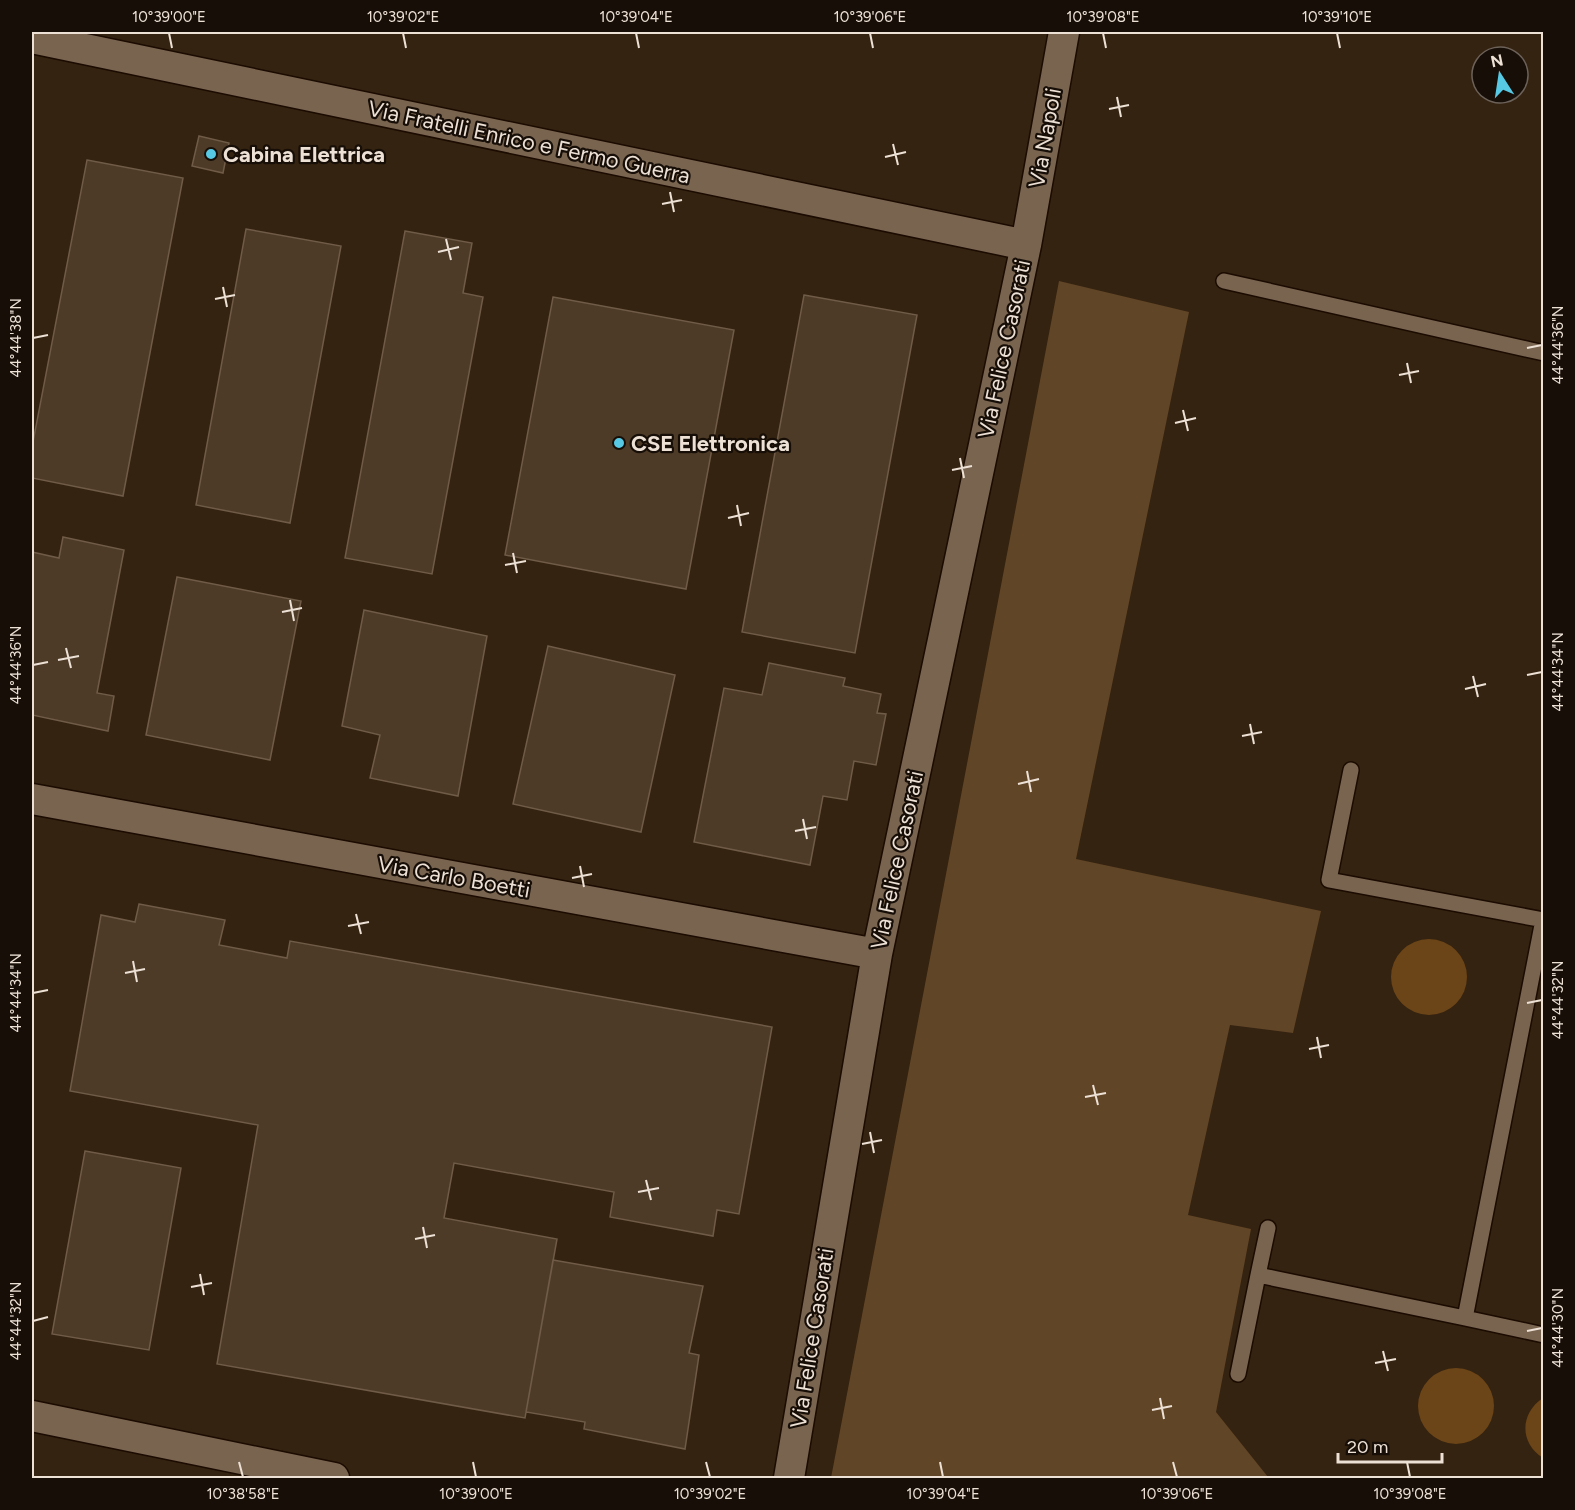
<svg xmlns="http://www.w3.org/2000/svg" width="1575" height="1510" font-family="Figtree,sans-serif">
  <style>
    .green { fill: #614527 }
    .water { fill: #6b4417 }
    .building { fill: #4d3b28; stroke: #6f5b47; stroke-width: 1.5 }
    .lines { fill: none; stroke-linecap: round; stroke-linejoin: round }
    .lane-casing { stroke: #1b0b00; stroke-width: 18 }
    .street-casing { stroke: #1b0b00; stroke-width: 33 }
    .lane { stroke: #796450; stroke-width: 15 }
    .street { stroke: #796450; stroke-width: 30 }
    .ticks { fill: none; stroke: #ede1d6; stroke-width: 2 }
    .poi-dot { fill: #58c9e4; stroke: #160e07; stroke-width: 2 }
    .labels { text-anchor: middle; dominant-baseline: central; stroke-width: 4.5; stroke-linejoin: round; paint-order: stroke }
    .street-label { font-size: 22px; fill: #ede1d6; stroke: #160e07 }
    .poi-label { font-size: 22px; font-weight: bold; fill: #ede1d6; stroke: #160e07; text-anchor: start }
    .neatline { fill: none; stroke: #ede1d6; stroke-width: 2 }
    .ticks-label { font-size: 15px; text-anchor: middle; fill: #ede1d6 }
  </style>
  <rect width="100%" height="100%" fill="#342310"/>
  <path class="green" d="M1059,281l130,31 -113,547 245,52 -28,122 -63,-8 -42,190 63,14 -35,183 52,65 8,1h-445z"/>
  <path class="water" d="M1391 977a38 38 0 1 1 76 0a38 38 0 1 1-76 0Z
    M1418 1406a38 38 0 1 1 76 0a38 38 0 1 1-76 0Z
    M1543,1398v60c-24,-15 -23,-45 0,-60z"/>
  <path class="building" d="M199,136l30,7 -6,30 -31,-7z
    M87,160l96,18 -60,318 -91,-18v-31z
    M246,229l95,17 -51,277 -94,-18z
    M405,231l67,12 -9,50 20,4 -51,277 -87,-16z
    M804,295l113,20 -62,338 -113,-21z
    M553,297l181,33 -48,259 -181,-34z
    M63,537l61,13 -27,143 17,3 -6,35 -76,-16v-163l27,6z
    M177,577l124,24 -31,159 -124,-25z
    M364,610l123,26 -29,160 -88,-18 10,-43 -38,-9z
    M548,646l127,29 -34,157 -128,-28z
    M769,663l76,15 -2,8 38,8 -4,19 9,1 -10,51 -22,-4 -7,39 -24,-4 -13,69 -116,-23 30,-154 38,7z
    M139,904l86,16 -6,25 68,13 3,-17 482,86 -33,187 -22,-4 -4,26 -103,-19 4,-25 -160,-29 -10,55 113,21 -32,179 -308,-54 41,-239 -188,-34 31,-176 34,7z
    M85,1151l96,17 -32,182 -97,-16z
    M553,1260l150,26 -14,67 10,2 -14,94 -101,-20 1,-7 -59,-10z"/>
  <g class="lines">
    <g class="lane-casing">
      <path id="lane" d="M1224,281l320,72
        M1351,770l-22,110 215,40
        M1543,920l-78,398 79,17
        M1258,1275l10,-47
        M1238,1374l20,-99 207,43"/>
    </g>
    <g class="street-casing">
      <path id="street" d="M32,38l994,207
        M32,799l845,155
        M32,1416l302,62
        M789,1478l88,-524 149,-709 38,-213"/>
    </g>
    <use href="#lane" class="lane"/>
    <use href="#street" class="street"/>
  </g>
  <path class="ticks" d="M169,33l3,15M403,33l3,15M636,33l3,15M870,33l3,15M1103,33l3,15M1337,33l3,15M1117,97l4,20M1109,109l20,-4M893,144l5,21M885,157l21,-5M670,192l4,20M662,204l20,-4M446,239l5,21M438,252l21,-5M223,287l4,20M215,299l20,-4M33,338l15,-3M1527,348l15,-3M1407,363l4,20M1399,375l20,-4M1183,410l5,21M1175,423l21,-5M960,458l4,20M952,470l20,-4M737,505l4,21M728,518l21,-5M513,553l4,20M505,565l21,-4M290,600l4,21M282,612l20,-4M66,648l5,20M58,660l21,-4M33,665l15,-3M1527,675l15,-3M1473,676l5,21M1465,689l21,-5M1250,724l4,20M1242,736l20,-4M1027,771l4,21M1018,784l21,-5M803,819l4,20M795,831l21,-4M580,866l4,21M572,878l20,-4M356,914l5,20M348,926l21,-4M133,961l4,21M125,973l20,-4M33,993l15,-3M1527,1003l15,-3M1317,1037l4,21M1309,1049l20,-4M1093,1085l5,20M1085,1097l21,-4M870,1132l4,21M862,1144l20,-4M646,1180l5,20M638,1192l21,-4M423,1227l4,21M415,1239l20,-4M200,1274l4,21M191,1287l21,-4M33,1321l15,-4M1527,1331l15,-3M1383,1351l5,20M1375,1363l21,-4M1160,1398l4,21M1152,1410l20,-4M239,1462l4,15M473,1462l3,15M706,1462l4,15M940,1462l3,15M1173,1462l4,15M1407,1462l3,15"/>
  <g class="poi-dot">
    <circle cx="211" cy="154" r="6"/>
    <circle cx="619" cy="443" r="6"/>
  </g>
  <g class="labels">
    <g class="street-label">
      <text transform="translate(1045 138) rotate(-80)">Via Napoli</text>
      <text transform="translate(529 142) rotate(12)">Via Fratelli Enrico e Fermo Guerra</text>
      <text transform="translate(1004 349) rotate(-78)">Via Felice Casorati</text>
      <text transform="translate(897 860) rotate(-78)">Via Felice Casorati</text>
      <text transform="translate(454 877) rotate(10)">Via Carlo Boetti</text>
      <text transform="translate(812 1338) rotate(-81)">Via Felice Casorati</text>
    </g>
    <g class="poi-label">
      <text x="223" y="154">Cabina Elettrica</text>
      <text x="631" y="443">CSE Elettronica</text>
    </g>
  </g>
  <rect width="1575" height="1510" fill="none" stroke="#160e07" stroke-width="66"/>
  <g transform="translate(1500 75) rotate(348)"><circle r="28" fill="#160e07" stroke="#6c625a" stroke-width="1.5"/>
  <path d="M0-4.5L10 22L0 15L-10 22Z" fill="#58c9e4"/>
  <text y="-9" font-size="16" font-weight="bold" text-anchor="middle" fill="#ede1d6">N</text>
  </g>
  <path d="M1338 1453v9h104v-9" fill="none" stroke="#ede1d6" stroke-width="3"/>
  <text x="1347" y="1453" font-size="18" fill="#ede1d6" stroke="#160e07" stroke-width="4.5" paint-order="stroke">20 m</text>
  <rect x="33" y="33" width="1509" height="1444" class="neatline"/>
  <g class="ticks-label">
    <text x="169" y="22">10°39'00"E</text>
    <text x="403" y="22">10°39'02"E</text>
    <text x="636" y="22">10°39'04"E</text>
    <text x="870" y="22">10°39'06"E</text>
    <text x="1103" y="22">10°39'08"E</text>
    <text x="1337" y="22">10°39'10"E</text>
    <text transform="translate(16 338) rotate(-90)" y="5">44°44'38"N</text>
    <text transform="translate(1558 345) rotate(-90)" y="5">44°44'36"N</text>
    <text transform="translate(16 665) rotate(-90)" y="5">44°44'36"N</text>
    <text transform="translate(1558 672) rotate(-90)" y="5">44°44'34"N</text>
    <text transform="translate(16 993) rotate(-90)" y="5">44°44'34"N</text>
    <text transform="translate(1558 1000) rotate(-90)" y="5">44°44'32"N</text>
    <text transform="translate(16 1321) rotate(-90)" y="5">44°44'32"N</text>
    <text transform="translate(1558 1328) rotate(-90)" y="5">44°44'30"N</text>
    <text x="243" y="1499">10°38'58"E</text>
    <text x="476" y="1499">10°39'00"E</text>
    <text x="710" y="1499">10°39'02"E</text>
    <text x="943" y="1499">10°39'04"E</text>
    <text x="1177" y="1499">10°39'06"E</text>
    <text x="1410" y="1499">10°39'08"E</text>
  </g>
</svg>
